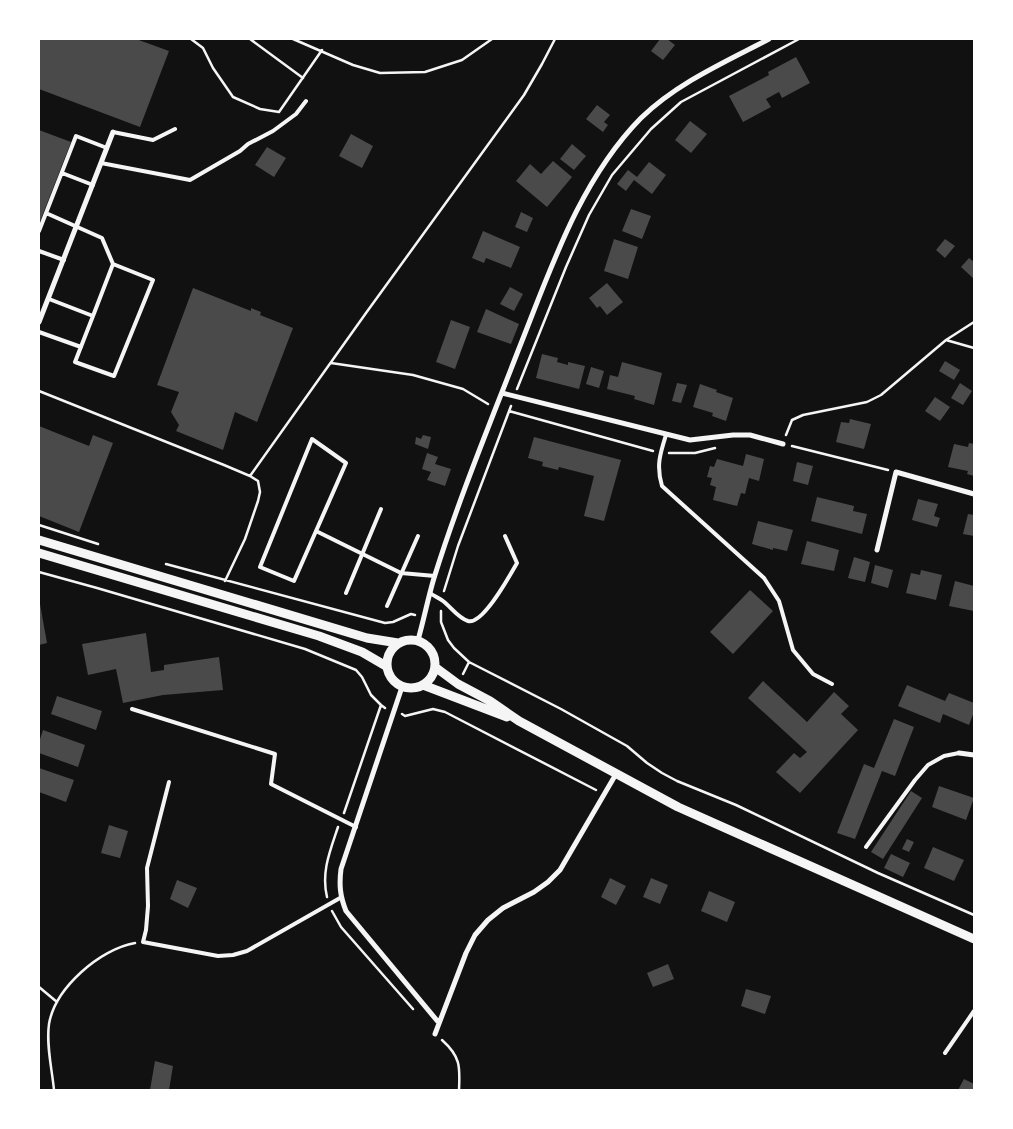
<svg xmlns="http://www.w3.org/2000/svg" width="1013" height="1129" font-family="Poppins,sans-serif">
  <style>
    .building { fill: #4a4a4a }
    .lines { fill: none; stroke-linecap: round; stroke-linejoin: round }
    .path { stroke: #f5f5f5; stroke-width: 2.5 }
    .service { stroke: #f5f5f5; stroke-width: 4 }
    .minor { stroke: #f5f5f5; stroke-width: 5 }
    .tertiary { stroke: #f5f5f5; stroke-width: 9 }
  </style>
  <rect width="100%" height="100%" fill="#111"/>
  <path class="building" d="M39,39h97l33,12 -29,76 -101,-38z
    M660,39h7l8,6 -12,15 -12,-9z
    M796,57l14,26 -28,15 -3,-6 -13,7 5,8 -28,15 -14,-26 40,-21 -1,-3z
    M597,105l13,10 -6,7 4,3 -5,7 -17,-13z
    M690,121l17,13 -16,19 -16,-13z
    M39,130l32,12 -32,82z
    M351,134l22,12 -11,22 -23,-12z
    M572,144l14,12 -12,14 -14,-11z
    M267,147l19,11 -12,19 -19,-12z
    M553,161l19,16 -25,30 -31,-26 14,-17 11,10z
    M649,162l17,13 -14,19 -18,-14 -8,11 -9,-7 11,-14 9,7z
    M631,209l20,7 -9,23 -20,-8z
    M521,212l12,6 -6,14 -12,-5z
    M483,231l37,16 -9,21 -25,-10 -2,5 -12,-5z
    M614,239l24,8 -10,32 -24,-8z
    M945,239l10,7 -10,12 -9,-8z
    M969,258l5,4v17l-13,-12z
    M607,283l16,19 -16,13 -7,-9 -3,2 -8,-10z
    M510,287l13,7 -9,17 -14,-7z
    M193,288l58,23v-3l10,4 -1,3 33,13 -36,94 -22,-10 -12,38 -47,-19 3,-6 -8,-13 8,-20 -22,-7z
    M486,309l33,15 -8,20 -34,-12z
    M451,320l19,7 -15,42 -19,-7z
    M542,354l16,4 -1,4 11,3v-3l17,4 -6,23 -43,-11z
    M945,361l15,9 -6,10 -15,-9z
    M622,362l40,11 -8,32 -20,-6 1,-3 -28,-7 3,-14 8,2z
    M591,367l13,4 -5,17 -13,-4z
    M677,383l10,2 -6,18 -9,-2z
    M960,383l12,8 -9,14 -12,-7z
    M700,384l17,6 -1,2 17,6 -7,23 -14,-5 1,-3 -20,-6z
    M935,397l15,10 -10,14 -15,-10z
    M850,419l21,5 -7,25 -28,-7 5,-20 8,1z
    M39,426l50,20 4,-11 20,8 -34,89 -40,-16z
    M423,435l8,2 -3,12 -13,-5 1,-7 5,2z
    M534,437l87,23 -17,61 -20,-5 10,-40 -35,-9 -1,3 -16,-4 1,-4 -15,-4z
    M969,443l5,1v32l-7,-2 1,-3 -20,-4 6,-23 14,3z
    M427,453l11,4 -3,7 16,5 -6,17 -18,-6 4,-8 -9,-3z
    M746,454l18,5 -5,22 -10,-3 -4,16 -4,-1 -4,13 -24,-6 3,-13 -6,-2 2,-7 -5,-1 3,-11 4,1 3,-8 26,7z
    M797,462l16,4 -5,19 -15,-4z
    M817,497l37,9 -1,5 14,3 -5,20 -51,-13z
    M918,499l20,5 -4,12 6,2 -3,9 -25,-7z
    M968,514l6,1v21l-11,-2z
    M758,521l35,9 -6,21 -14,-3v2l-21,-6z
    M807,541l32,9 -5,21 -33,-7z
    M854,557l16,5 -5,20 -17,-4z
    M875,565l18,5 -5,18 -17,-5z
    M921,570l21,5 -6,25 -30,-7 5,-20 9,2z
    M955,581l19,5v25l-25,-5z
    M750,590l23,21 -40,43 -23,-22z
    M39,604h1l7,39 -8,2z
    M146,633l5,39 13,-2v-5l55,-8 4,33 -60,5 -40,8 -7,-34 -28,6 -6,-31z
    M763,681l44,41 27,-30 15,14 -8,8 17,16 -58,63 -24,-21 18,-19 6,5 7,-6 -59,-54z
    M907,685l38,16 4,-8 25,10v9l-5,13 -26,-11 -3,9 -42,-17z
    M57,696l45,15 -6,19 -45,-16z
    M894,719l20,8 -19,49 -13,-5 -27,68 -18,-6 27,-69 10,4z
    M43,730l42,15 -7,22 -39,-14v-11z
    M39,768l35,12 -8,22 -27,-10z
    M939,786l35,12 -8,22 -34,-13z
    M911,791l11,7 -39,61 -12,-7z
    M109,825l19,6 -8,27 -19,-5z
    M907,839l7,3 -5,10 -7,-3z
    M933,847l31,13 -10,21 -30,-13z
    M891,854l19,9 -7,14 -19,-9z
    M610,878l16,8 -10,19 -15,-8z
    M651,878l17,7 -8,19 -17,-7z
    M177,880l20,8 -9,20 -18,-9z
    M709,891l26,11 -8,20 -26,-11z
    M668,964l6,15 -21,8 -6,-14z
    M746,989l25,7 -6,18 -24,-8z
    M155,1061l18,5 -4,24h-19z
    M964,1079l10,5v6h-16z"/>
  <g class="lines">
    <path class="path" d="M191,39l12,9 10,20 20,29 27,12 19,3 43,-62
      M250,39l53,39
      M293,39l60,26 27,8 45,-1 37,-12 30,-21
      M946,340l28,8
      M331,363l82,12 50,14 25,15
      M517,389l49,-122 23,-52 23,-40 39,-46 30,-27 118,-63
      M39,391l185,74 26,11 8,5 2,11 -2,9 -13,38 -20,42
      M509,411l144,40
      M786,435l6,-15 11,-5 64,-13 14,-7 65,-55 28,-18
      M792,446l96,24
      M669,453h26l20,-5
      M250,476l116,-163 158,-218 18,-31 13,-25
      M39,525l59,19
      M166,564l219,59 8,-1 18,-8 4,1
      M39,572l58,16 208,61 51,21 6,7 9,18 10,10 4,3
      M444,591l14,-45 53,-140
      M441,611v11l7,18 6,8 15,14 92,47 66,37 20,17 15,10 15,8 59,24 142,68 96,42
      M463,674l6,-12
      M402,714l3,2 28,-7 12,3 151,78
      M344,813l37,-108
      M327,897c-6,-25 3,-46 11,-70
      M332,911l9,16 72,82
      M39,987l18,15
      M442,1040c19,17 18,27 17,50
      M54,1090c-2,-21 -8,-45 -5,-66 6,-36 51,-75 86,-81"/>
    <path class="service" d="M113,132l40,8 22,-11
      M101,163l89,17 50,-29 8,-7 25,-13 23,-17 10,-13
      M62,173l31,12
      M46,213l56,25 11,26
      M39,231l37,-95 31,12
      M39,251l25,9
      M49,299l44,17 -18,46 39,14 39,-96 -40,-16 -20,52
      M39,332l42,15
      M666,435c-6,19 -10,31 -4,51l102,92 15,23 14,49 20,24 19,10
      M312,439l34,24 -52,118 -34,-14z
      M316,531l85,42 34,3
      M346,593l35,-84
      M430,593c4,3 9,5 13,8 8,6 15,17 25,20 15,4 42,-46 49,-58l-12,-27
      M387,606l31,-70
      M132,709l143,45 -4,30 85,43
      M169,782l-22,86 1,38 -2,24 -3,12 75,14 15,-1 14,-4 93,-53
      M866,847l49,-67 13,-15 16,-9 15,-3
      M945,1053l29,-42"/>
    <path class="minor" d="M39,322l74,-190
      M502,393l188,47 43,-5h17l33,9
      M877,550l19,-78 78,22
      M418,640c6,-21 10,-42 16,-62 24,-77 55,-152 84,-227 32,-80 61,-170 123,-233 36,-35 84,-56 128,-79
      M402,687l-61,182c-2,16 -1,27 5,42l93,112
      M959,753l15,2
      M435,1034l31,-81 9,-18 13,-15 15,-12 31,-16 14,-10 12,-12 56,-96"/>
    <path class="tertiary" d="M39,540l328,98 31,5
      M39,553l280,83 43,16 24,14
      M387 664a24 24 0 1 1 48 0a24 24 0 1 1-48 0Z
      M435,667l23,17 32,17 29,20 159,86 296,132
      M423,685l84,32"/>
  </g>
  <rect width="1013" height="1129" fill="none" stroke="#ffffff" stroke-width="80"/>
</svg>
